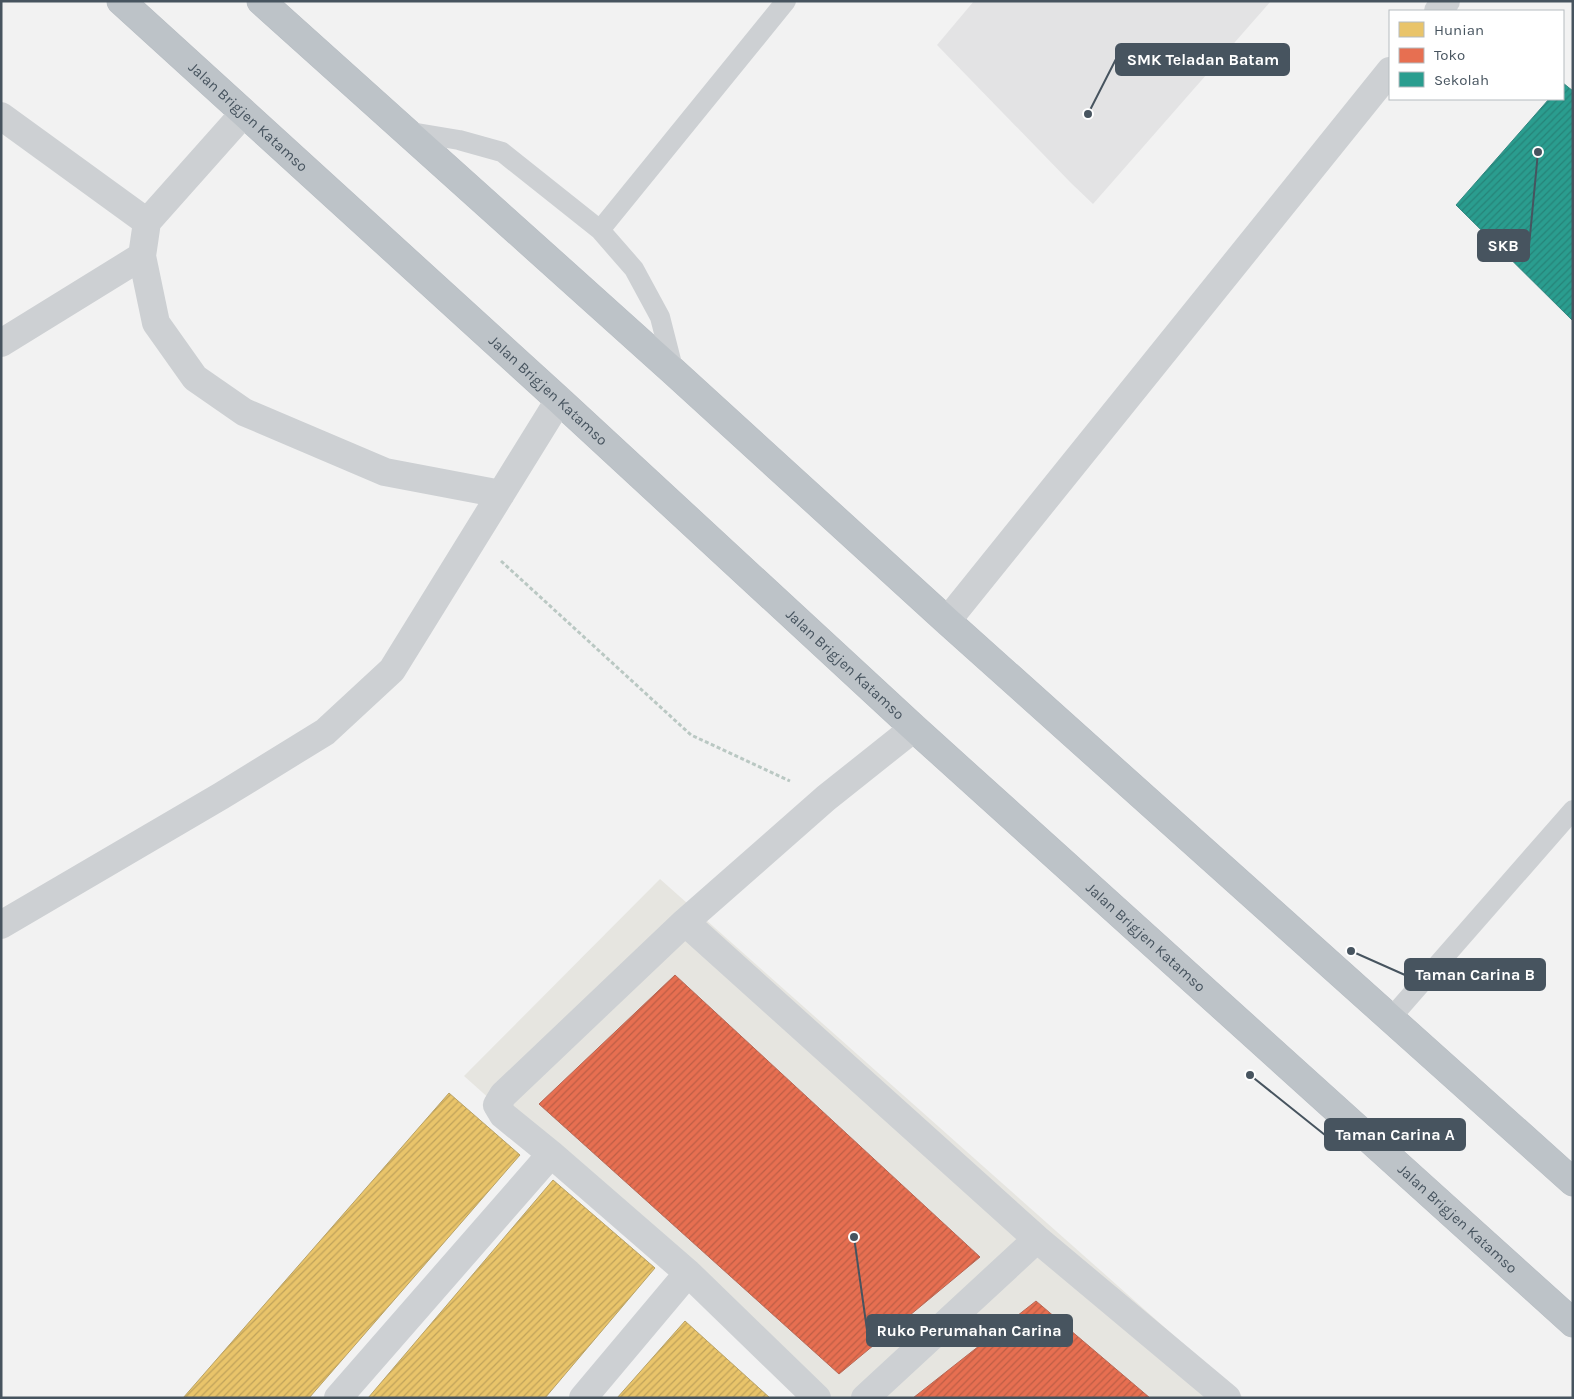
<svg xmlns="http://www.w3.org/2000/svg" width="1574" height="1399" font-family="Karla,sans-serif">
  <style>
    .commercial { fill: #e6e5e0 }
    .education { fill: #e3e3e4 }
    .homes { fill: url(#homes-hatch); stroke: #b8a267 }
    .shops { fill: url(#shops-hatch); stroke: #b76755 }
    .schools { fill: url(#schools-hatch); stroke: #338781 }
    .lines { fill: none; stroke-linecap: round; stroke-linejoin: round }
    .highway-casing { stroke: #b6bcc2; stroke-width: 29 }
    .path { stroke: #bac8c3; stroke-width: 3; stroke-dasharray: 4 2.5; stroke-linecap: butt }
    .lane { stroke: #cdd0d3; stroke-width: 20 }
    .street { stroke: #cdd0d3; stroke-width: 28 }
    .highway { stroke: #bdc3c8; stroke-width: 28 }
    .labels { text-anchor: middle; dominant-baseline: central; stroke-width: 5; stroke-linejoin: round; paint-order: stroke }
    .street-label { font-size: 15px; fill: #47545f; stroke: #fff }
    .leader { fill: none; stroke: #47545f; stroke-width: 2 }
    .callout-dot { fill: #47545f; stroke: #fff; stroke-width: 2 }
    .callout { fill: #47545f; stroke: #47545f; stroke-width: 2 }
    .callout-label { font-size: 16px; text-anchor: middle; font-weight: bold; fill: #fff }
  </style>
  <defs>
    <pattern id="homes-hatch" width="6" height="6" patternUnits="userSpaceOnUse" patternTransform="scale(1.25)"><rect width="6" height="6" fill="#e9c46a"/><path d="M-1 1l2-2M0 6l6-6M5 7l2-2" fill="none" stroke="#bfa25a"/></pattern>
    <pattern id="shops-hatch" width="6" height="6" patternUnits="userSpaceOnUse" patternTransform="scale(1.25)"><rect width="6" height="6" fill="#e76f51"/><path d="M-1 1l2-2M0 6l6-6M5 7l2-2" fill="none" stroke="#bd5e46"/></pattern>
    <pattern id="schools-hatch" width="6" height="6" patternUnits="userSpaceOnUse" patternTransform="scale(1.25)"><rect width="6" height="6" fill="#2a9d8f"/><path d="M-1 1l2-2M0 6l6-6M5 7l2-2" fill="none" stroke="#268378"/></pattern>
  </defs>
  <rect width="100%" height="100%" fill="#f2f2f2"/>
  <path class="commercial" d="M660,879l584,519h-419l-361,-322z"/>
  <path class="education" d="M974,1h297l-178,203 -22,-21 -134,-138z"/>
  <path class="homes" d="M449,1093l71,62 -211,243h-126z
    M553,1180l102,88 -110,130h-177z
    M685,1321l85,77h-153z"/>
  <path class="shops" d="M675,975l305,282 -141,117 -300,-270z
    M1036,1301l114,97h-237z"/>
  <path class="schools" d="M1563,83l10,8v230l-117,-116 93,-106h14z"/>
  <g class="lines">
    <g class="highway-casing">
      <g id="highway">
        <path id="s1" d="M121,1l438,399 355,328 659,595"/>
        <path d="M261,1l413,371 273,249 626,561"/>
      </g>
    </g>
    <path class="path" d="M501,561l190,174 99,46"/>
    <path class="lane" d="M405,131l54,9 43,12 98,78 186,-229
      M600,230l34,39 26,48 14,55
      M1390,1019l183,-209"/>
    <path class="street" d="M1438,11l8,-10
      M244,113l-97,109 -5,34 14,67 39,55 49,34 141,60 116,22
      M1,116l146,106
      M1,343l141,-87
      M947,621l443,-550
      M685,922l352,317 190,159
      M1,925l220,-129 104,-64 67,-62 167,-270
      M338,1398l213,-244
      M583,1398l105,-125
      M817,1398l-129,-125 -137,-119 -48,-39 -6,-10 6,-10 182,-173 141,-124 88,-70
      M865,1398l172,-159"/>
    <use href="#highway" class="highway"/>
  </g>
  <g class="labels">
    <g class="street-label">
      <text stroke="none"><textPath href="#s1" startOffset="172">Jalan Brigjen Katamso</textPath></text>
      <text stroke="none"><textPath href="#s1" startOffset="578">Jalan Brigjen Katamso</textPath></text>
      <text stroke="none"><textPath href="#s1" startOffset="982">Jalan Brigjen Katamso</textPath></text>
      <text stroke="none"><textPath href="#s1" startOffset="1388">Jalan Brigjen Katamso</textPath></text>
      <text stroke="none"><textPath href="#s1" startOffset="1808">Jalan Brigjen Katamso</textPath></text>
    </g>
  </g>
  <path class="leader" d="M1088 114L1116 59M1538 152L1529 246M1351 951L1405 975M1250 1075L1325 1135M854 1237L867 1330"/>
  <g class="callout-dot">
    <circle cx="1088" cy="114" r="5"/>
    <circle cx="1538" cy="152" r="5"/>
    <circle cx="1351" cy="951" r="5"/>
    <circle cx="1250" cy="1075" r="5"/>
    <circle cx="854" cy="1237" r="5"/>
  </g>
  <g class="callout">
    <rect x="1116" y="44" width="173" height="31" rx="5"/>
    <rect x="1478" y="230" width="51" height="31" rx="5"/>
    <rect x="1405" y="959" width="140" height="31" rx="5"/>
    <rect x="1325" y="1119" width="140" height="31" rx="5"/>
    <rect x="867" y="1315" width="205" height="31" rx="5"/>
  </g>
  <g class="callout-label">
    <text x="1203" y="65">SMK Teladan Batam</text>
    <text x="1503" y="251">SKB</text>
    <text x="1475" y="980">Taman Carina B</text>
    <text x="1395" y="1140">Taman Carina A</text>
    <text x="969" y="1336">Ruko Perumahan Carina</text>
  </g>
  <rect width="1574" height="1399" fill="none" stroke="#47545f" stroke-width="5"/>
  <rect x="1389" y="10" width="175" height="90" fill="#ffffff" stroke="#b5bbbf"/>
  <rect x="1399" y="22" width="25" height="15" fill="#e9c46a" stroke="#b5bbbf"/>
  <text x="1434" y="35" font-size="15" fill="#47545f">Hunian</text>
  <rect x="1399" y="48" width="25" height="15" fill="#e76f51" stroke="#b5bbbf"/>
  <text x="1434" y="60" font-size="15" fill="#47545f">Toko</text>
  <rect x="1399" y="72" width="25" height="15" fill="#2a9d8f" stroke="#b5bbbf"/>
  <text x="1434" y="85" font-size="15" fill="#47545f">Sekolah</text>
</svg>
